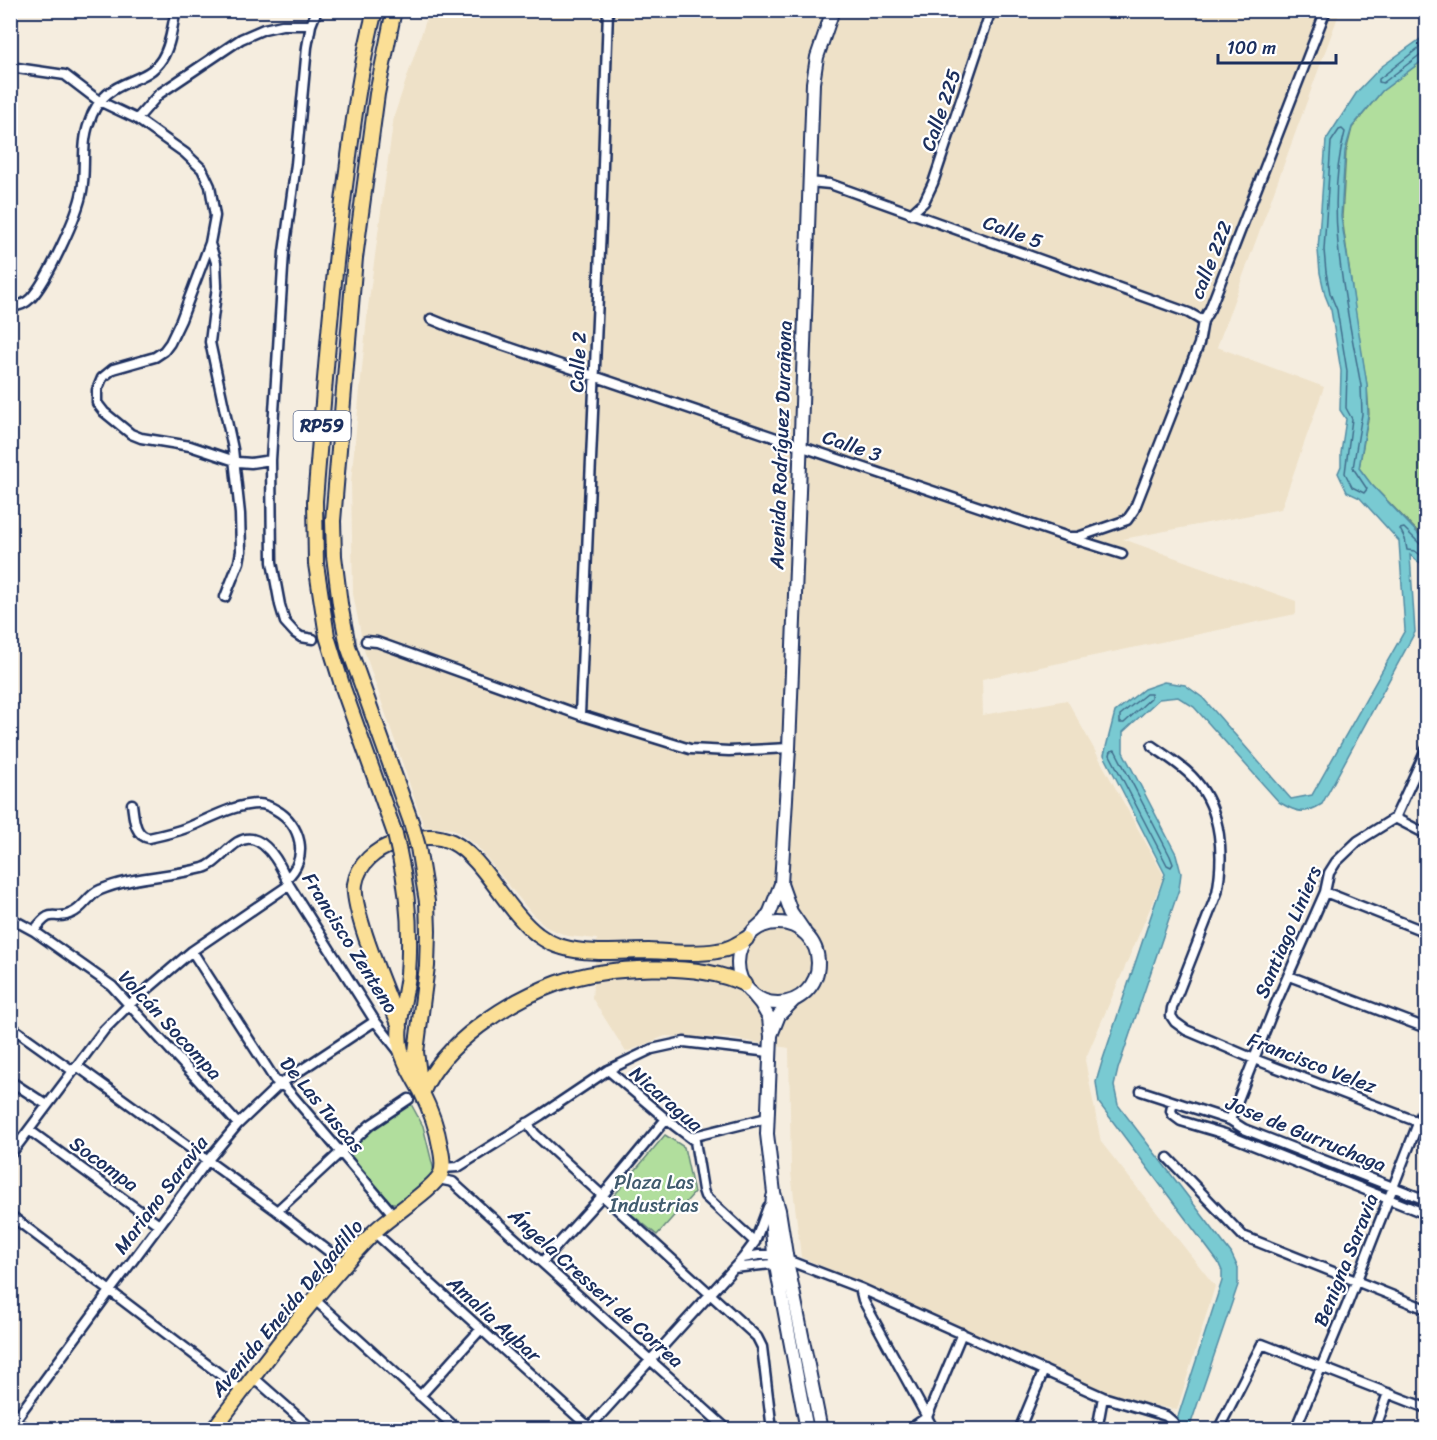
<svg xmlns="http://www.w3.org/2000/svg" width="1437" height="1440" font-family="Sriracha,sans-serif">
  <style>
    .built { fill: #eee1c8 }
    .green { fill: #b1de9d; stroke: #66867e; stroke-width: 1.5 }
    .water { fill: #79cad2; stroke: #538ca4; stroke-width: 1.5 }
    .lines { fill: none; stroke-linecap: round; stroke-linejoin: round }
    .shore { stroke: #416d8c; stroke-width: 1.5 }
    .minor-tunnel { stroke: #c9c7c5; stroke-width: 8; stroke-dasharray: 8 4; stroke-linecap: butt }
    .minor-casing { stroke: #1b2f5e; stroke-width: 13 }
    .secondary-casing { stroke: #1b2f5e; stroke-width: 16 }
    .primary-casing { stroke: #1b2f5e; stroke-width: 18 }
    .minor { stroke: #fff; stroke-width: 8 }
    .secondary { stroke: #fff; stroke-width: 12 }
    .primary { stroke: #fbdf96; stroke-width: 14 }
    .primary-bridge-casing { stroke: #1b2f5e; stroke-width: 18; stroke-linecap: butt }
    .primary-bridge { stroke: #fbdf96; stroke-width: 14 }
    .labels { text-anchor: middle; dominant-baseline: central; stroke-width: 4.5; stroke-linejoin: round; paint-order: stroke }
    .shield { fill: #fff; stroke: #5f6d8e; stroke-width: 1.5 }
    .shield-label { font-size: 18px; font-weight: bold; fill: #1b2f5e }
    .street-label { font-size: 20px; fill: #1b2f5e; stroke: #fff }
    .park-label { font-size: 20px; fill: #405b6e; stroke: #fff }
  </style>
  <rect width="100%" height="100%" fill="#f5eddf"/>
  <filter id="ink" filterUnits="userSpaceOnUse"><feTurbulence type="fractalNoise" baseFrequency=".0167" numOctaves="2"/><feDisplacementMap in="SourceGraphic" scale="12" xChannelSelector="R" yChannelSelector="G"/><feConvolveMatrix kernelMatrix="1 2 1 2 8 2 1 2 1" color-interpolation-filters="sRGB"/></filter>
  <g filter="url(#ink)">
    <path class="built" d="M429,11h911l-123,336 107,40 -43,122 -158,30 173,62v13l-314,65 1,36 84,-15 97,176 -79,184 16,82 114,144 -38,124 -47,-10 -31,-11 -298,-132 -10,-85 -2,-124 -61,-10 -63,-2 -39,16 -34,-54 5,-59 -29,-3 -20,-8 -16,-14 -56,-69 -23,-16 -29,-2 -60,-177 -11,-56 -2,-112 17,-175 26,-191z"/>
    <path class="green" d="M1426,58v482l-55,-56 -12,-16 10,-54 -2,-29 -9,-52 -16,-116 4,-65 6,-24 30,-37z
      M411,1104l12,22 11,45 -4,11 -28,21h-12l-41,-47v-8l32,-27z
      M665,1135l19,12 10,46 -37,42 -45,-37z"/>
    <path class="water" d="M1426,35v23l-44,33 -30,36 -7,24 -4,66 26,168 1,30 -9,53 12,16 55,58v24l-9,-5 -7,-6 5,77 -93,172c-18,11 -25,9 -43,-2l-85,-95 -16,-10 -19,2 -36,33v20l53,102 5,19 -2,16 -61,180 -4,17 4,19 113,148 7,15v17l-49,144h-15l48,-148v-10l-4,-9 -119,-159 -3,-21 6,-20 63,-188 -61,-119 11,-43 29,-23 20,-7 21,3 18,13 88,101 21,-4 93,-165 -6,-89 -39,-43 -13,-6 -9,-19 3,-7v-13l5,-34 -6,-9 1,-39 -10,-61 -6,-15 -5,-22 -2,-23 8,-110 31,-48 24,-25z"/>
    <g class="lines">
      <path class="shore" d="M1426,42l-47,37v3l4,1 38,-29 5,-1
        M1342,129l3,3c-22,78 2,175 16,254l1,28 -9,54 14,21 -3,4 -12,-6 -7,-14 7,-54 -6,-11 1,-37 -10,-61 -7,-17 -4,-21 -2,-22 7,-108 8,-12z
        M1426,546l-6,-2 -16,-16 -4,1 5,10 2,11 8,1 11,8
        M1146,694h5v4l-27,25h-4v-8z
        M1115,750l55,106 3,8 -2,3 -4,-2 -57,-110 1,-4z"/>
      <path class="minor-tunnel" d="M313,639l53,2"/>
      <g class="minor-casing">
        <path id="minor" d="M10,67l55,8 34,26 38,18 48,34 17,16 8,17 5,30 -5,27 -29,77 -11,23 -6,8 -9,6 -42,12 -11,9 -5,12v13l7,9 27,22 10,4 49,8 48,16 13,1 20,-3
          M137,119l22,-25 82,-55 23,-10 18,-4h29
          M809,182l21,2 359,129 14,8
          M911,214l13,-12 9,-19 58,-173
          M210,244l6,18 1,24 -7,56 23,107 7,65 1,37 -2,11 -14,35
          M10,306c9,1 15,-2 21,-8 16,-17 47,-83 51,-107 4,-22 -1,-47 7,-68 15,-48 55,-35 73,-64 9,-14 10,-33 14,-49
          M431,319l27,11 610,207h10l49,-17 7,-10 65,-166 4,-23 7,-12 116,-299
          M1071,538l51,16
          M313,639l-12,-2 -6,-4 -10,-11 -5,-17 -8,-43 -1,-102 13,-208 12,-88 11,-117 4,-22 6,-15
          M366,641l11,1 203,73 110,34 39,2 60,-3
          M580,715l21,-488 7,-217
          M1152,746c14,10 33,21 44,35 26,30 28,75 21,112l-45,115 -1,8 4,6 11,8 68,29 172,66
          M132,804c2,13 2,32 17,34 14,-3 27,-6 40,-11 22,-9 45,-23 70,-23 6,0 12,3 17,6 25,14 34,48 10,69
          M1395,818l31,16
          M1325,892l101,40
          M10,918l24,13 78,55 126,138
          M34,931c20,-27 18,-8 38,-18 12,-5 16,-18 28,-23 33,-14 69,-13 103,-22 17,-4 31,-33 49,-29 18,4 31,31 37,46l86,136 26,33
          M192,951l83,129 11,8 107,126
          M1289,976l137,52
          M10,1026l63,45
          M77,1066l200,145 68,53
          M608,1070l58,49 29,22 8,49 2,6 50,46
          M10,1081l37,24
          M1141,1091l89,29 14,9 182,71
          M1173,1102l-2,9 2,4 8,6 44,13 201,80
          M1230,1120l46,-117 49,-111 4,-19 7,-11 22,-21 37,-23 31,-68
          M527,1123l8,11 222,203 5,10 10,83
          M29,1130l130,95
          M691,1137l76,-19
          M10,1155l94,-125 26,-26 62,-53 97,-66
          M1168,1158l75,78 183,73
          M442,1168l16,-1 83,-52 67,-45 44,-21 32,-7 85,10
          M438,1179l15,3 6,6 269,242
          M277,1211l93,-86 39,-26
          M10,1215l232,176
          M374,1232l217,197
          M743,1258l16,-3h15l86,33 243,109 63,19 7,6 -1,8
          M542,1262l61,-67 63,-76
          M734,1268l47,-5
          M860,1288l3,12 71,130
          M314,1299l144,131
          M253,1377l60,53
          M420,1396l61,-67
          M10,1417l18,13
          M10,1427l100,-136 98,-131 30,-36 42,-40 95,-63
          M587,1430l156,-172 12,-16 13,-35
          M908,1430l19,-13 35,-84
          M1019,1430l25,-60
          M1097,1430l6,-33
          M1218,1430l44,-86 164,64
          M1295,1430l52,-125 79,-202
          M1375,1430l13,-37"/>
      </g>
      <g class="secondary-casing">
        <path id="secondary" d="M781,884l10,28 13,19
          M738 963a40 40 0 1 1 80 0a40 40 0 1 1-80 0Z
          M753,931l11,-10 6,-9 11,-28 8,-136 10,-256 14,-409 4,-26 16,-47
          M751,992l10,12 8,14 2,18 -4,98 7,59 5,17 8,51 34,169
          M771,1035l8,-20 15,-15
          M773,1197l-2,17 3,41 33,175"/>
      </g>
      <g class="primary-casing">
        <path id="primary" d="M375,10c-14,54 -21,107 -28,161 -15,110 -23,220 -32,330l1,63 11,72 16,52 52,146
          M394,10l-17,84 -22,164 -22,263 1,35 6,48 8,42 63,176
          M418,847l9,55 1,29 -1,35 -11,86 4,30
          M400,1027c-11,-30 -49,-116 -45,-143 3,-20 21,-35 39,-40 19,-6 39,-11 58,-2 32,16 54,69 86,93 7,5 16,10 24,12 27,8 59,4 87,4 22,1 46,4 68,0 11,-1 19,-6 29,-12
          M422,1093c21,-50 86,-92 136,-110 49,-17 139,-22 186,1
          M213,1430c51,-68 102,-136 160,-197 15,-16 62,-44 68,-60 3,-8 1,-18 -1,-27 -3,-19 -10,-37 -19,-55 -7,-13 -16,-26 -20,-41 -6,-24 5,-51 7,-76 3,-41 0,-82 -9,-122"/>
      </g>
      <use href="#minor" class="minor"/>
      <use href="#secondary" class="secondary"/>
      <use href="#primary" class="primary"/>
      <g class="primary-bridge-casing">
        <path id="primary-bridge" d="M411,822l7,25
          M395,834l4,18"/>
      </g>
      <use href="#primary-bridge" class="primary-bridge"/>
    </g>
  </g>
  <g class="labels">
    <rect class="shield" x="293.5" y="411" width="57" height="30" rx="4.5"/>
    <g class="shield-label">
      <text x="322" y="426">RP59</text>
    </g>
    <g class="street-label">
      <text transform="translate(941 110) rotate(-71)">Calle 225</text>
      <text transform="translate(1013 232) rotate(20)">Calle 5</text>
      <text transform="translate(1211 260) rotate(-68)">calle 222</text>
      <text transform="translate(578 362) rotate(-87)">Calle 2</text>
      <text transform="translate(781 445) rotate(-88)">Avenida Rodríguez Durañona</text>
      <text transform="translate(852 446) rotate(19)">Calle 3</text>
      <text transform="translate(1288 932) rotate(-67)">Santiago Liniers</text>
      <text transform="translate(350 943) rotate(58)">Francisco Zenteno</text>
      <text transform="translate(170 1025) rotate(47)">Volcán Socompa</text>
      <text transform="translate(1312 1063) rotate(21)">Francisco Velez</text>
      <text transform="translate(666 1099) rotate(41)">Nicaragua</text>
      <text transform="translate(322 1105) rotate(50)">De Las Tuscas</text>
      <text transform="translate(1306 1134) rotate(22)">Jose de Gurruchaga</text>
      <text transform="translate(104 1164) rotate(36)">Socompa</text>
      <text transform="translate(161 1195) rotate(-53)">Mariano Saravia</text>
      <text transform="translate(1346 1260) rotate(-68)">Benigna Saravia</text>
      <text transform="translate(596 1288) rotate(42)">Ángela Cresseri de Correa</text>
      <text transform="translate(287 1308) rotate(-50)">Avenida Eneida Delgadillo</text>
      <text transform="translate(494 1319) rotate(42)">Amalia Aybar</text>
    </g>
    <g class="park-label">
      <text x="654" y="1182">Plaza Las<tspan x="654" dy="23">Industrias</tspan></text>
    </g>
  </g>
  <rect width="1437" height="1440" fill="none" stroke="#fff" stroke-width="36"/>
  <rect x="18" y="18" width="1401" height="1404" fill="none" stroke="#1b2f5e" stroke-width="2" filter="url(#ink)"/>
  <path d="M1218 54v9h118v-9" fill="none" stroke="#1b2f5e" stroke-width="3"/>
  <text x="1227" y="54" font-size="18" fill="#1b2f5e" stroke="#ffffff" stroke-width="4.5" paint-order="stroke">100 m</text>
</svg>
